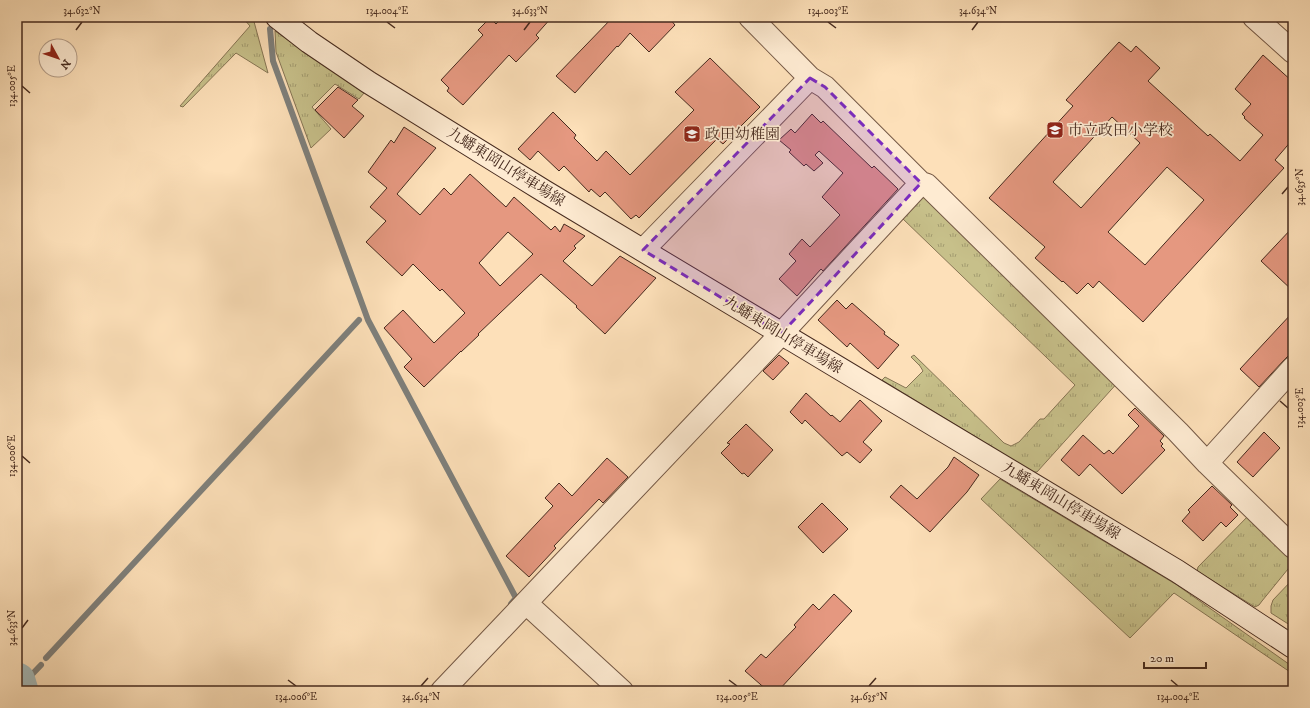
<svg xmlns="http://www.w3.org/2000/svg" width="1310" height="708" font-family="'IM FELL DW Pica','Noto Serif JP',serif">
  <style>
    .grass { fill: url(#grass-tufts); stroke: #867554 }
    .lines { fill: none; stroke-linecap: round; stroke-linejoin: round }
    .stream { stroke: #7e807c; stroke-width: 6 }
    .river { stroke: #a4baba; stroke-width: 37 }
    .building { fill: #e59880; stroke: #462a1e; fill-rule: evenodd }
    .street-casing { stroke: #745845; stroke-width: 24 }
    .secondary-casing { stroke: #462a1e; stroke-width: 24 }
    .street { stroke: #feebd2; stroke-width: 22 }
    .secondary { stroke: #feebd2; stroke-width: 22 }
    .marked { fill: #7b2cbf; fill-opacity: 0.2; stroke: #7b2cbf; stroke-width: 3; stroke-dasharray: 8 5; stroke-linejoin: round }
    .ticks { fill: none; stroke: #462a1e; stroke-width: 1.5 }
    .labels { text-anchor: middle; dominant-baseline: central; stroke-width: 3.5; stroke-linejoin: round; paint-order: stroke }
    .poi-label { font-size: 15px; fill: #462a1e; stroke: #feebd2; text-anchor: start }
    .street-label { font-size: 15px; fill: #462a1e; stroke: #feebd2 }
    .neatline { fill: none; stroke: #462a1e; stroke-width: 1.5 }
    .ticks-label { font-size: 10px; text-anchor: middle; fill: #462a1e }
  </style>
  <defs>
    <pattern id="grass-tufts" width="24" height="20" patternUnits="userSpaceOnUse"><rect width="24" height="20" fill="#c7c08a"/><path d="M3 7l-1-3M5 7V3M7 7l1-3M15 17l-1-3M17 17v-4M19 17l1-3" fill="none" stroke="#a39c70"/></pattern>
  </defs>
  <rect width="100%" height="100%" fill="#fde0b9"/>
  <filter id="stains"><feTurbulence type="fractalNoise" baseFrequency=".005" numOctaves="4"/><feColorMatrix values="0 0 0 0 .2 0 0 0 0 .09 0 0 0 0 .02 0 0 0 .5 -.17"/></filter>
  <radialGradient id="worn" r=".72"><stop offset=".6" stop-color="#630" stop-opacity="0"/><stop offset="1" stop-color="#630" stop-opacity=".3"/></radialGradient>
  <path class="grass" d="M242,17l11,1 15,55 -32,-20 -53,54 -3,-1 70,-80z
    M275,31l89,62 -5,6 -24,-15 -23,23 19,22 -20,19 -35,-96z
    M923,196l197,184 -83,92h-4l-151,-92 3,-3 21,11 17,-17 -3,-5 -9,-9 3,-2 90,88 7,3 8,-4 21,-23h4l31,-34 -173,-167z
    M1000,479l177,106 116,82v7l-119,-81 -44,45 -149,-139z
    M1252,512l41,42v8l-5,7 -26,32 -3,4 -4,2 -58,-36 1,-4z
    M1293,579v48l-22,-14v-7l2,-6z"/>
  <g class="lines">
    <path class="stream" d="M270,29l3,32 95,259 148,278 -5,6
      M46,658l313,-338
      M19,688l22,-23"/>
    <path class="river" d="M17,681l3,10"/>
  </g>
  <path class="building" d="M503,17h49l-16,18 3,3 -23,24 -7,-7 -46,50 -16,-14 2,-3 -8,-8 42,-45 -5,-5 12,-12 6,6z
    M613,17h55l7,8 -26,27 -19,-19 -12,14 -1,-1 -42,47 -19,-17z
    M1119,42l12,10 5,-6 24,22 -12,13 60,55 2,-2 30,27 23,-26 -19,-17 1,-1 -3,-3 9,-10 -16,-15 28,-34 30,27v57l-18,21 9,8 -141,154 -44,-41 -6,7 -5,-5 -11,11 -14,-13 -1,1 -27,-24 10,-11 -56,-49 84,-92 -7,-6zM1112,117l28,26 -59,65 -28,-26zM1167,167l37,33 -59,65 -37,-33z
    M710,58l50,49 -37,37 -6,-5 -78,79 -3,-3 -5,4 -26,-27 -5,5 -9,-8 -2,3 -25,-26 -5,5 -21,-20 -8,9 -12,-11 35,-37 23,23 -2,3 23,23 9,-10 24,24 64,-65 -19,-18z
    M338,87l20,13 -6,6 12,10 -20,22 -29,-28z
    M812,114l9,9 2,-2 49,47 2,-2 24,23 -75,82 -2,-2 -24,27 -18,-17 17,-18 -7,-7 13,-15 8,8 30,-32 -18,-18 21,-24 -24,-22 -4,4 8,8 -9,8 -8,-7 -2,2 -15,-14 2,-2 -12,-10 12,-11 4,4z
    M404,127l32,21 -39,46 23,21 24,-27 7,7 19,-21 36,33 8,-10 37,33 4,-4 5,6 4,-8 21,12 -11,10 2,2 -13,13 29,25 28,-30 36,22 -51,56 -29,-27 1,-1 -36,-32 -63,60 1,1 -18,17v-1l-37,36 -20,-20 8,-8 -28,-31 19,-18 31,33 31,-30 -23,-24 -2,2 -27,-27 -11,12 -36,-34 20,-21 -16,-14 17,-19 -19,-16 23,-32 3,3zM508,232l25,22 -33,32 -21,-23z
    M1293,227v64l-32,-30z
    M837,300l9,9 6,-6 33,29 -1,2 15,11 -21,24 -28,-26 -3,4 -29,-27z
    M1293,312v39l-9,9 -25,27 -19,-18z
    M779,355l10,8 -16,17 -10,-9z
    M806,393l25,23 1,-1 8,7 20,-22 22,21 -19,21 9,8 -12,13 -13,-11 -5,4 -37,-36 -3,4 -12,-12z
    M1135,408l29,28 -4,5 3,3 -2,2 4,4 -43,44 -32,-30 -11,12 -18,-16 22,-25 21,19 5,-4 4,4 26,-28 -11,-11z
    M746,424l27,26 -25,27 -4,-4 -2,1 -21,-21 9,-9 -3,-1z
    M1264,432l16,16 -27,29 -16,-15z
    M954,457l25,18 -12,17 -37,40 -40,-35 11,-12 16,14 31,-32z
    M607,458l21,19 -25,26 -4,-4 -45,47 2,2 -27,29 -23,-21 47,-50 -8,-8 14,-15 13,13z
    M1212,486l20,19 -2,2 8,8 -12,12 -5,-5 -18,19 -21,-20 8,-9 -2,-2z
    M822,503l26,26 -25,24 -25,-26z
    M834,594l18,17 -74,80h-10l-23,-20 16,-17 5,4 30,-31 -2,-2 19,-21 6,6z"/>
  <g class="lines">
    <g class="street-casing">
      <path id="street" d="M750,17l60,61 15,9 96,96 6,2 251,247 29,31 86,84
        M1254,17l39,35
        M643,250l167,-172
        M1207,463l86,-95
        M526,603l96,88
        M442,691l339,-357 140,-151"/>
    </g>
    <g class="secondary-casing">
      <path id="secondary" d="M277,17l32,25 59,40 176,109 633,380 116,76"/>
    </g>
    <use href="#street" class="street"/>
    <use href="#secondary" class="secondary"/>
  </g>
  <path class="marked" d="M810,78l15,9 96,96 -140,151 -138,-84z"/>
  <path class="ticks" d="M387,22l8,6M828,22l8,6M76,30l6,-8M524,30l6,-8M972,30l6,-8M22,86l8,7M1282,194l6,-7M1280,401l8,7M22,456l8,7M22,628l6,-8M288,680l8,6M729,680l8,6M1171,680l7,6M421,686l7,-8M869,686l7,-8"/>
  <defs>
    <g id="school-square" transform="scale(0.9)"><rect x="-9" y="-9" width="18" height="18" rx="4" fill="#8f2418" stroke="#feebd2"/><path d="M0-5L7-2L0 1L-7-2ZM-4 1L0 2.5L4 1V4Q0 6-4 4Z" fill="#fff"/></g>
  </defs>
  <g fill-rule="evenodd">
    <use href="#school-square" x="1055" y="130"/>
    <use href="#school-square" x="692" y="134"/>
  </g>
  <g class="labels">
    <g class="poi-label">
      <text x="1068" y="130">市立政田小学校</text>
      <text x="705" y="134">政田幼稚園</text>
    </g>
    <g class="street-label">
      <text transform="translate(506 167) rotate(32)">九蟠東岡山停車場線</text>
      <text transform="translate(783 335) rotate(31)">九蟠東岡山停車場線</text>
      <text transform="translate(1061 501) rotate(31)">九蟠東岡山停車場線</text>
    </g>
  </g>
  <rect width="1310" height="708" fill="none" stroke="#fde0b9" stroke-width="44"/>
  <g transform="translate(58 58) rotate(130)"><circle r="19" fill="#feebd2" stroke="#b49e8a"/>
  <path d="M0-3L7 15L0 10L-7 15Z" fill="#8f2418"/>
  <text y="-6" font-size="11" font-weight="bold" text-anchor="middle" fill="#462a1e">N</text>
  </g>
  <path d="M1144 662v6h62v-6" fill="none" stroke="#462a1e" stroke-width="2"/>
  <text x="1150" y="662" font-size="12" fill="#462a1e" stroke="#feebd2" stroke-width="3" paint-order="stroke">20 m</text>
  <rect x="22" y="22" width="1266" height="664" class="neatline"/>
  <g class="ticks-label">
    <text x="82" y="14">34.632°N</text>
    <text x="387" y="14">134.004°E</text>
    <text x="530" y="14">34.633°N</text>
    <text x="828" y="14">134.003°E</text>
    <text x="978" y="14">34.634°N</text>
    <text transform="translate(11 86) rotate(-90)" y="4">134.005°E</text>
    <text transform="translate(1299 187) rotate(-90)" y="4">34.635°N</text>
    <text transform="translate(1299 408) rotate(-90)" y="4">134.003°E</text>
    <text transform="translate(11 456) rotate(-90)" y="4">134.006°E</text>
    <text transform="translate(11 628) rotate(-90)" y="4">34.633°N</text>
    <text x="296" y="700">134.006°E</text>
    <text x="421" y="700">34.634°N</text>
    <text x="737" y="700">134.005°E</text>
    <text x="869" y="700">34.635°N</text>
    <text x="1178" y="700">134.004°E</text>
  </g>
  <rect width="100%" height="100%" filter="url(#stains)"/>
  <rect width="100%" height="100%" fill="url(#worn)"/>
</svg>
